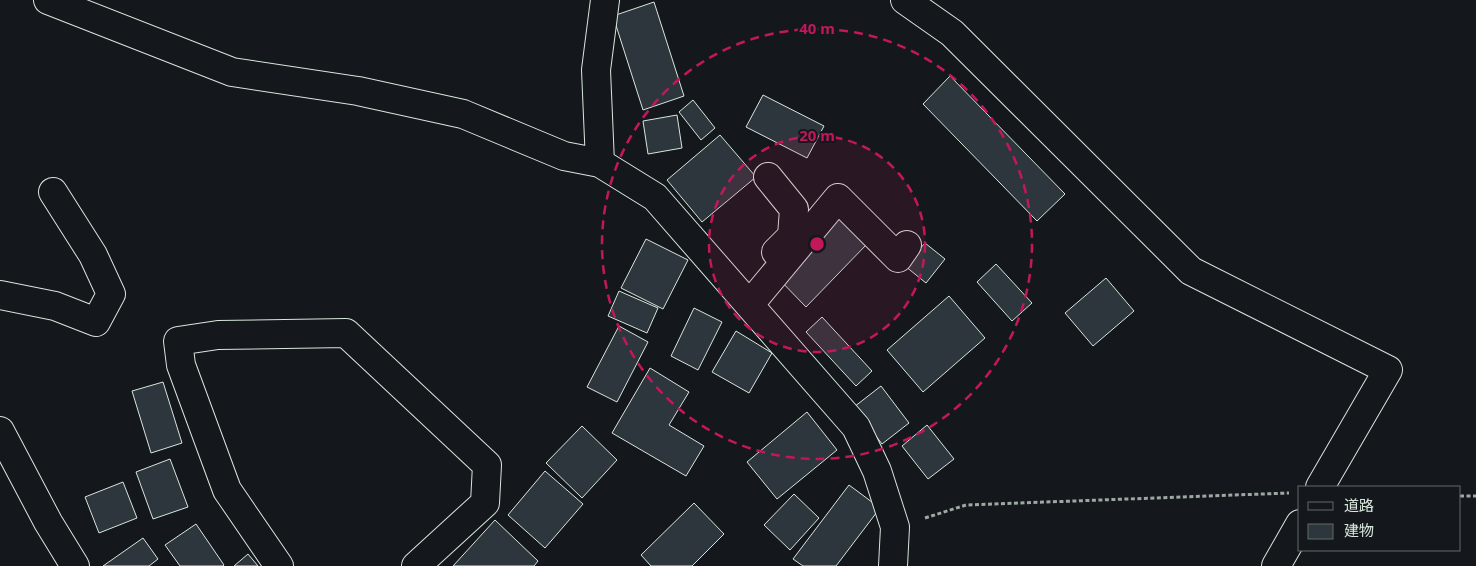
<svg xmlns="http://www.w3.org/2000/svg" width="1476" height="566" font-family="'Noto Sans','Noto Sans JP',sans-serif">
  <style>
    .building { fill: #2c363c; stroke: #d8e6dc }
    .lines { fill: none; stroke-linecap: round; stroke-linejoin: round }
    .street-casing { stroke: #d8e6dc; stroke-width: 30 }
    .path { stroke: #9da8a2; stroke-width: 3; stroke-dasharray: 4 2.5; stroke-linecap: butt }
    .street { stroke: #14181c; stroke-width: 28 }
    .ring { fill: none; stroke: #c2185b; stroke-width: 2.5; stroke-dasharray: 9 6 }
    .centre { fill: #c2185b; stroke: #14181c; stroke-width: 2.5 }
    .ring-label { font-size: 15px; text-anchor: middle; font-weight: bold; fill: #c2185b; stroke: #14181c; stroke-width: 4; stroke-linejoin: round; paint-order: stroke }
  </style>
  <rect width="100%" height="100%" fill="#14181c"/>
  <path class="building" d="M654,2l30,94 -41,14 -30,-94z
    M950,76l115,118 -28,27 -114,-117z
    M763,95l61,31 -17,32 -61,-31z
    M693,100l22,28 -14,12 -22,-28z
    M677,115l5,33 -34,6 -5,-33z
    M720,135l36,42 -54,45 -35,-42z
    M835,213l32,31 -61,63 -31,-32z
    M646,239l42,21 -25,49 -42,-21z
    M925,243l20,16 -19,24 -21,-17z
    M996,264l36,39 -20,18 -35,-39z
    M1106,278l28,33 -41,35 -28,-33z
    M619,291l39,17 -11,25 -39,-17z
    M949,296l36,42 -62,54 -36,-42z
    M694,308l28,14 -24,48 -27,-14z
    M822,317l50,54 -16,15 -50,-54z
    M619,326l29,16 -31,60 -30,-15z
    M736,331l36,22 -23,40 -37,-21z
    M650,368l39,24 -20,33 35,21 -18,30 -74,-43z
    M163,382l19,61 -31,10 -19,-62z
    M881,386l28,37 -27,21 -28,-37z
    M807,412l30,38 -60,49 -30,-37z
    M927,425l27,34 -26,20 -26,-33z
    M582,426l35,34 -35,38 -36,-35z
    M170,459l18,48 -35,12 -17,-47z
    M545,471l38,33 -38,44 -37,-33z
    M123,482l14,36 -38,15 -14,-36z
    M849,485l31,23 -44,58h-33l-10,-7z
    M794,494l25,24 -29,32 -26,-25z
    M694,503l30,31 -32,32h-41l-10,-11z
    M495,520l43,41 -4,5h-81z
    M196,524l28,41 -1,1h-43l-15,-21z
    M143,538l15,21 -9,7h-46z
    M248,554l10,12h-24z"/>
  <g class="lines">
    <g class="street-casing">
      <path id="street" d="M48,0l184,72 126,19 105,23 101,42 36,7 55,34 201,230 21,44 18,56 -2,39
        M905,0l47,33 239,238 197,99 -68,117
        M600,163l-4,-93 9,-70
        M768,177l26,32 -2,27 -16,16
        M0,295l55,11 41,16 15,-28 -18,-39 -40,-63
        M750,304l88,-106 60,60 9,-13
        M0,431l48,91 27,44
        M279,566l-52,-76 -46,-125 -3,-24 40,-6 128,-2 141,132 -2,38 -69,63
        M1276,566l24,-42"/>
    </g>
    <path class="path" d="M1460,496h16
      M925,518l41,-13 323,-12"/>
    <use href="#street" class="street"/>
  </g>
  <circle cx="817" cy="244" r="108" fill="#c2185b" fill-opacity=".12"/>
  <g class="ring">
    <circle cx="817" cy="244" r="108"/>
    <circle cx="817" cy="244" r="215"/>
  </g>
  <circle cx="817" cy="244" r="8" class="centre"/>
  <g class="ring-label">
    <text x="817" y="34">40 m</text>
    <text x="817" y="141">20 m</text>
  </g>
  <rect x="1298" y="486" width="162" height="65" fill="#14181c" stroke="#626a69"/>
  <rect x="1308" y="502" width="25" height="8" fill="#14181c" stroke="#626a69"/>
  <text x="1344" y="511" font-size="15" fill="#d8e6dc">道路</text>
  <rect x="1308" y="524" width="25" height="15" fill="#2c363c" stroke="#626a69"/>
  <text x="1344" y="536" font-size="15" fill="#d8e6dc">建物</text>
</svg>
